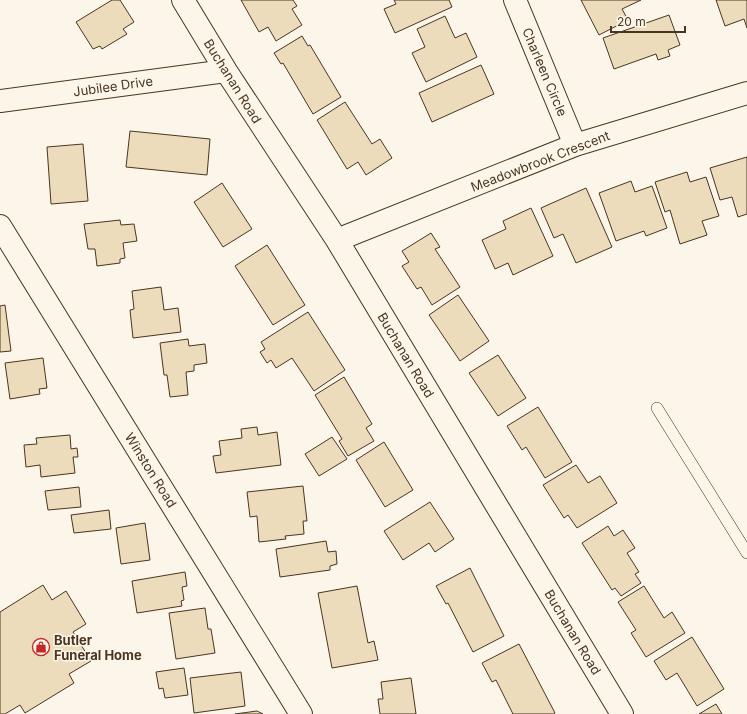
<svg xmlns="http://www.w3.org/2000/svg" width="747" height="714" font-family="Inter,sans-serif">
  <style>
    .building { fill: #ecdcbc; stroke: #4a3520 }
    .lines { fill: none; stroke-linecap: round; stroke-linejoin: round }
    .service-casing { stroke: #4a3520; stroke-width: 12 }
    .minor-casing { stroke: #4a3520; stroke-width: 24 }
    .service { stroke: #fbf6e9; stroke-width: 11 }
    .minor { stroke: #fbf6e9; stroke-width: 22 }
    .labels { text-anchor: middle; dominant-baseline: central; stroke-width: 3; stroke-linejoin: round; paint-order: stroke }
    .street-label { font-size: 13px; fill: #4a3520; stroke: #fbf6e9 }
    .poi-label { font-size: 13px; font-weight: bold; fill: #4a3520; stroke: #fbf6e9; text-anchor: start }
  </style>
  <rect width="100%" height="100%" fill="#fbf6e9"/>
  <path class="building" d="M112,0h8l14,22 -11,7 4,5 -25,15 -2,-3 -7,3 -17,-27z
    M241,0h52l4,6 -5,3 10,16 -26,16 -8,-14 -9,5z
    M394,0h55l3,7 -57,26 -11,-24 12,-5z
    M581,0h60l-19,9 6,11 -29,15z
    M716,0h31v28l-3,-9 -19,7z
    M669,15l11,30 -12,5 2,6 -12,4 -2,-6 -42,15 -11,-31z
    M445,16l10,22 11,-5 11,24 -51,25 -14,-29 13,-6 -8,-18z
    M302,36l6,10 2,-1 31,52 -28,17 -30,-51 -2,1 -7,-11z
    M481,65l13,29 -62,28 -13,-29z
    M345,102l27,42 8,-5 12,19 -26,17 -8,-13 -11,7 -30,-49z
    M130,131l80,8 -3,36 -81,-8z
    M83,144l5,57 -37,3 -4,-57z
    M747,157v57l-9,3 -6,-20 -12,3 -10,-32z
    M687,172l3,10 16,-5 13,39 -17,5 5,14 -27,9 -10,-34 -5,2 -10,-30z
    M631,181l4,11 17,-6 15,42 -21,8 -2,-5 -28,10 -17,-48z
    M222,183l30,46 -29,18 -29,-45z
    M586,188l26,59 -36,16 -13,-29 -9,4 -13,-30z
    M531,208l22,48 -40,19 -5,-12 -13,6 -13,-29 24,-11 -3,-8z
    M120,220l1,5 13,-1 3,17 -14,2 2,15 -5,1v4l-23,3 -2,-17h-7l-4,-25z
    M431,233l9,14 -5,2 25,38 -28,18 -11,-18 -4,2 -15,-23 7,-4 -7,-11z
    M267,245l38,60 -32,20 -38,-59z
    M161,287l3,23 14,-2 3,24 -48,6 -3,-28 4,-1 -2,-18z
    M458,295l31,46 -29,20 -31,-46z
    M5,305l6,46 -11,1v-46z
    M308,312l37,58 -31,21 -22,-33 -16,10 -5,-8 -4,3 -7,-11 5,-3 -4,-7z
    M188,339l1,7 16,-2 2,19 -13,2v6l-8,1 2,23 -18,2 -3,-22h-3l-4,-32z
    M498,355l28,43 -28,18 -29,-43z
    M43,358l4,30 -8,1 1,5 -30,5 -5,-36z
    M344,377l28,47 -6,4 8,13 -26,15 -9,-15 3,-2 -27,-44z
    M538,407l34,55 -27,16 -19,-31 -4,3 -15,-24z
    M257,427l1,8 19,-3 4,33 -65,8 -3,-17 8,-1 -2,-14 23,-3 -1,-9z
    M70,435l1,14 6,-1 1,9h-5l2,16 -34,4 -1,-12 -14,2 -2,-22 13,-1 -1,-6z
    M332,437l15,22 -28,17 -14,-22z
    M384,442l29,48 -28,17 -29,-47z
    M576,465l12,18 12,-7 17,27 -40,25 -9,-13 -4,3 -21,-33z
    M303,486l4,35h-4l1,13 -19,2 1,3 -27,3 -2,-26 -7,1 -3,-25z
    M79,487l2,20 -33,3 -3,-19z
    M430,502l24,37 -19,13 -6,-9 -26,17 -19,-29z
    M109,510l2,19 -37,4 -3,-18z
    M145,523l5,37 -29,4 -5,-36z
    M608,526l6,10 9,-6 12,18 -8,5 12,19 -4,2 6,9 -20,13 -6,-8 -3,2 -30,-47z
    M326,541l2,11 8,-1 1,13 -7,2v4l-50,7 -4,-28z
    M470,568l34,68 -31,16 -25,-49 -2,1 -10,-18z
    M185,572l2,14 -5,1 2,13 -3,1 1,5 -45,7 -5,-32z
    M43,585l9,15 14,-9 20,33 -13,8 18,29 -22,13 5,9 -49,30 -5,-8 -15,9h-5v-102z
    M357,586l11,57 6,-2 4,19 -46,8 -14,-75z
    M644,586l20,32 8,-6 13,21 -39,24 -15,-24 5,-3 -18,-28z
    M205,608l3,21h3l4,24 -39,6 -7,-46z
    M692,637l32,52 -27,17 -20,-33 -11,7 -12,-19z
    M519,644l36,69 -2,1h-40l-17,-34 -4,2 -10,-19z
    M184,668l4,27 -23,3 -2,-10 -4,1 -3,-17z
    M241,672l4,34 -51,7 -4,-35z
    M411,678l5,36h-36l-2,-15h5l-2,-17z
    M716,704l6,10h-23z
    M257,711l6,3h-28z"/>
  <g class="lines">
    <g class="service-casing">
      <path id="service" d="M657,408l90,145"/>
    </g>
    <g class="minor-casing">
      <path id="minor" d="M183,0l43,71 111,169 285,474
        M515,0l60,145
        M0,101l226,-30
        M0,226l301,488
        M337,240l238,-95 172,-52"/>
    </g>
    <use href="#service" class="service"/>
    <use href="#minor" class="minor"/>
  </g>
  <defs>
    <g id="shop-ring" transform="scale(0.9)"><circle r="9.5" fill="#fbf6e9" stroke="#c62828" stroke-width="1.5"/><path d="M-5-2.5h2.3a2.7 3.5 0 0 1 5.4 0H5L5.5 6h-11ZM-1.5-2.5h3a1.5 2.3 0 0 0-3 0Z" fill="#c62828"/></g>
  </defs>
  <g fill-rule="evenodd">
    <use href="#shop-ring" x="41" y="647"/>
  </g>
  <g class="labels">
    <g class="street-label">
      <text transform="translate(545 72) rotate(67)">Charleen Circle</text>
      <text transform="translate(233 81) rotate(58)">Buchanan Road</text>
      <text transform="translate(113 86) rotate(-8)">Jubilee Drive</text>
      <text transform="translate(540 161) rotate(-21)">Meadowbrook Crescent</text>
      <text transform="translate(406 355) rotate(59)">Buchanan Road</text>
      <text transform="translate(151 470) rotate(58)">Winston Road</text>
      <text transform="translate(573 632) rotate(59)">Buchanan Road</text>
    </g>
    <g class="poi-label">
      <text x="54" y="640">Butler<tspan x="54" dy="15">Funeral Home</tspan></text>
    </g>
  </g>
  <path d="M611 26v6h74v-6" fill="none" stroke="#4a3520" stroke-width="2"/>
  <text x="617" y="26" font-size="12" fill="#4a3520" stroke="#fbf6e9" stroke-width="3" paint-order="stroke">20 m</text>
</svg>
